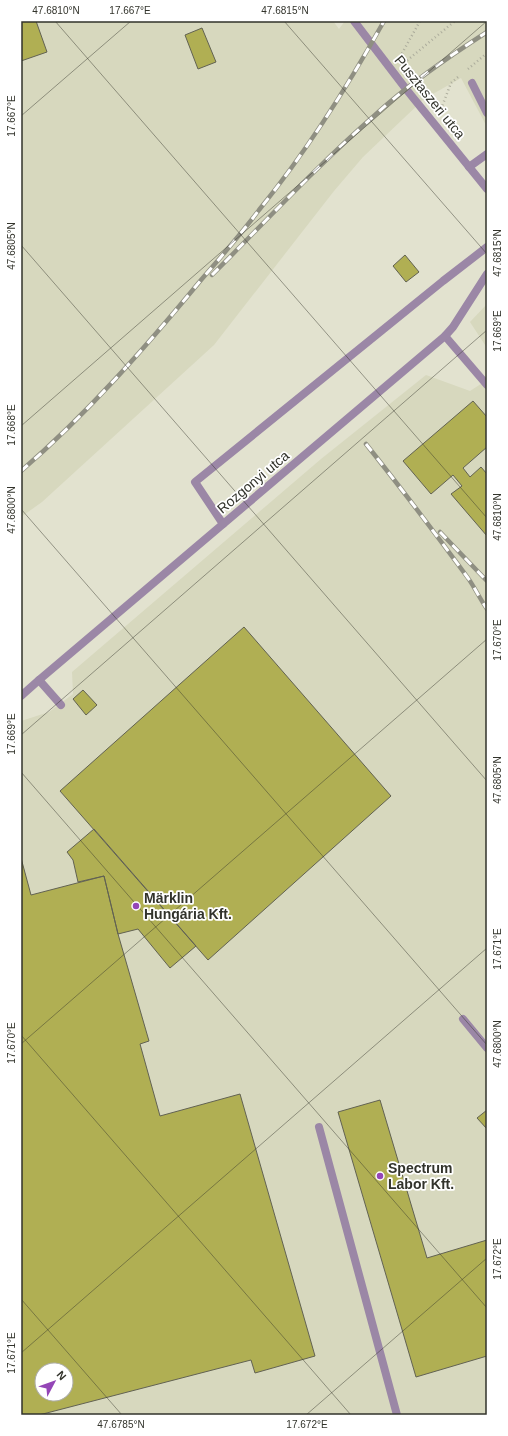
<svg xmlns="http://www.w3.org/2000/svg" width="508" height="1436" font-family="Helvetica,sans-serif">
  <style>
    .built { fill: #d7d8be; fill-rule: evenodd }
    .building { fill: #b0af53; stroke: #626252; fill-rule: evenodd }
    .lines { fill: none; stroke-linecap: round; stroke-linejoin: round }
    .path { stroke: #acac9c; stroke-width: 2.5; stroke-dasharray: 1 3; stroke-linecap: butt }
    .service { stroke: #9b87a6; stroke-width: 8 }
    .minor { stroke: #9b87a6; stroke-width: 8 }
    .rail-casing { stroke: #8f8f82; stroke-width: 4.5 }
    .rail { stroke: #fff; stroke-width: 3; stroke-dasharray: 9; stroke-linecap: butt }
    .ticks { fill: none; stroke: #32332b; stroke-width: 1; stroke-opacity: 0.45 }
    .poi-dot { fill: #9446b7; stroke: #fff; stroke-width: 1.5 }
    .labels { text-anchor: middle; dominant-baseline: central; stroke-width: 3.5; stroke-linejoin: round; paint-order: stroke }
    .street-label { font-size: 14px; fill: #32332b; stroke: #fff }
    .poi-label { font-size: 14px; font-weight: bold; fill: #32332b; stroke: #fff; text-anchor: start }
    .neatline { fill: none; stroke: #32332b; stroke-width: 1.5 }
    .ticks-label { font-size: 10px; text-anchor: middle; fill: #32332b }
  </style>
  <rect width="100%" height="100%" fill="#e2e2cf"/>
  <path class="built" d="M21,21h312l6,8 6,-8h142v106l-26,-49 -37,21 -61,58 -29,34 -120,154 -172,157 -21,15z
    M487,304v44l-17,-26z
    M426,375l44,16 17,-11v1035h-466v-694l28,-9 24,-18 -1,-22 249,-213zM42,1370h24v24h-24z"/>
  <path class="building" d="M21,21h15l11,31 -26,9z
    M202,28l14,34 -18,7 -13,-34z
    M405,255l14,17 -13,10 -13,-16z
    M473,401l14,16v30l-24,21 7,9 11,-10 6,7v62l-36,-42 11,-8 -9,-11 -22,19 -28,-33z
    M244,627l147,169 -183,164 -148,-169z
    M83,690l14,15 -11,10 -13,-16z
    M94,829l102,117 -26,22 -32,-39 -20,5 -14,-58 -26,6 -5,-22 -6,-8z
    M21,858l10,37 73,-19 14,58 31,107 -9,3 20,72 80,-22 75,262 -60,17 -4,-13 -212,55h-18zM42,1370h24v24h-24z
    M380,1100l47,158 60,-18v116l-71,21 -78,-265z
    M487,1110v19l-10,-11z"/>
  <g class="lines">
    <path class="path" d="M400,57l20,-36
      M404,63l51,-42
      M468,69l19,-16
      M441,109l10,-26 7,-6"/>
    <path class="service" d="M472,83l15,30
      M469,167l18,-13
      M445,336l42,49
      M223,524l-28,-42 248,-201 44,-34
      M39,680l22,25
      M463,1019l24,29
      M319,1127l78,288"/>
    <path class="minor" d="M354,21l52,68 81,100
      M21,696l18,-16 406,-344 8,-9 34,-53"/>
    <g class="rail-casing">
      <path id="rail" d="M212,275c54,-54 106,-110 163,-160 34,-31 73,-58 112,-83
        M366,444c35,44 69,89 102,134 7,10 12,21 19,31
        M21,471c66,-57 124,-123 180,-191 20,-23 40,-46 58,-70 47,-58 89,-124 125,-189
        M440,532l47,49"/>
    </g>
    <use href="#rail" class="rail"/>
  </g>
  <path class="ticks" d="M55,21l432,497M284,21l203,233M21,116l110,-95M21,245l466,536M21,426l466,-405M21,509l466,536M21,735l466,-405M21,772l466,536M21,1035l330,380M21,1044l466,-405M21,1299l101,116M21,1353l466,-405M306,1415l181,-157"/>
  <g class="poi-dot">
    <circle cx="136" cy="906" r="4"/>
    <circle cx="380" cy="1176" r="4"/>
  </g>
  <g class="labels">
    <g class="street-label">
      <text transform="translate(430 97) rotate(51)">Pusztaszeri utca</text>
      <text transform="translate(253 482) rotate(-40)">Rozgonyi utca</text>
    </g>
    <g class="poi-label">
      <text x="144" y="898">Märklin<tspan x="144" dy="16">Hungária Kft.</tspan></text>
      <text x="388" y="1168">Spectrum<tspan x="388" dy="16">Labor Kft.</tspan></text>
    </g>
  </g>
  <rect width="508" height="1436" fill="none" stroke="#ffffff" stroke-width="44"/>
  <g transform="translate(54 1382) rotate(49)"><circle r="19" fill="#ffffff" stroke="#adadaa"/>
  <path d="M0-3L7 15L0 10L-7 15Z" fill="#9446b7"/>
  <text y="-6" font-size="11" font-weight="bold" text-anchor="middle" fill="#32332b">N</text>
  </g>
  <rect x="22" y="22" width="464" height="1392" class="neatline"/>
  <g class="ticks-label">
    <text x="56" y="14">47.6810°N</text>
    <text x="130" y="14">17.667°E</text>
    <text x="285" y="14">47.6815°N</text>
    <text transform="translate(11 116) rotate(-90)" y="4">17.667°E</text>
    <text transform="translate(11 246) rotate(-90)" y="4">47.6805°N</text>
    <text transform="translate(497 253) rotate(-90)" y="4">47.6815°N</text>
    <text transform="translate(497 331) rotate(-90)" y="4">17.669°E</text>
    <text transform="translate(11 425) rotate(-90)" y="4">17.668°E</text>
    <text transform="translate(11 510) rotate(-90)" y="4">47.6800°N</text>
    <text transform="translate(497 517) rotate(-90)" y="4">47.6810°N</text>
    <text transform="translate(497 640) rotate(-90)" y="4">17.670°E</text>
    <text transform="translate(11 734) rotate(-90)" y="4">17.669°E</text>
    <text transform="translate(497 780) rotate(-90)" y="4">47.6805°N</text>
    <text transform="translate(497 949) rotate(-90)" y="4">17.671°E</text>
    <text transform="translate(11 1043) rotate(-90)" y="4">17.670°E</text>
    <text transform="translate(497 1044) rotate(-90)" y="4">47.6800°N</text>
    <text transform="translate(497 1259) rotate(-90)" y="4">17.672°E</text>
    <text transform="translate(11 1353) rotate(-90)" y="4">17.671°E</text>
    <text x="121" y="1428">47.6785°N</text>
    <text x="307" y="1428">17.672°E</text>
  </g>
</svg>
